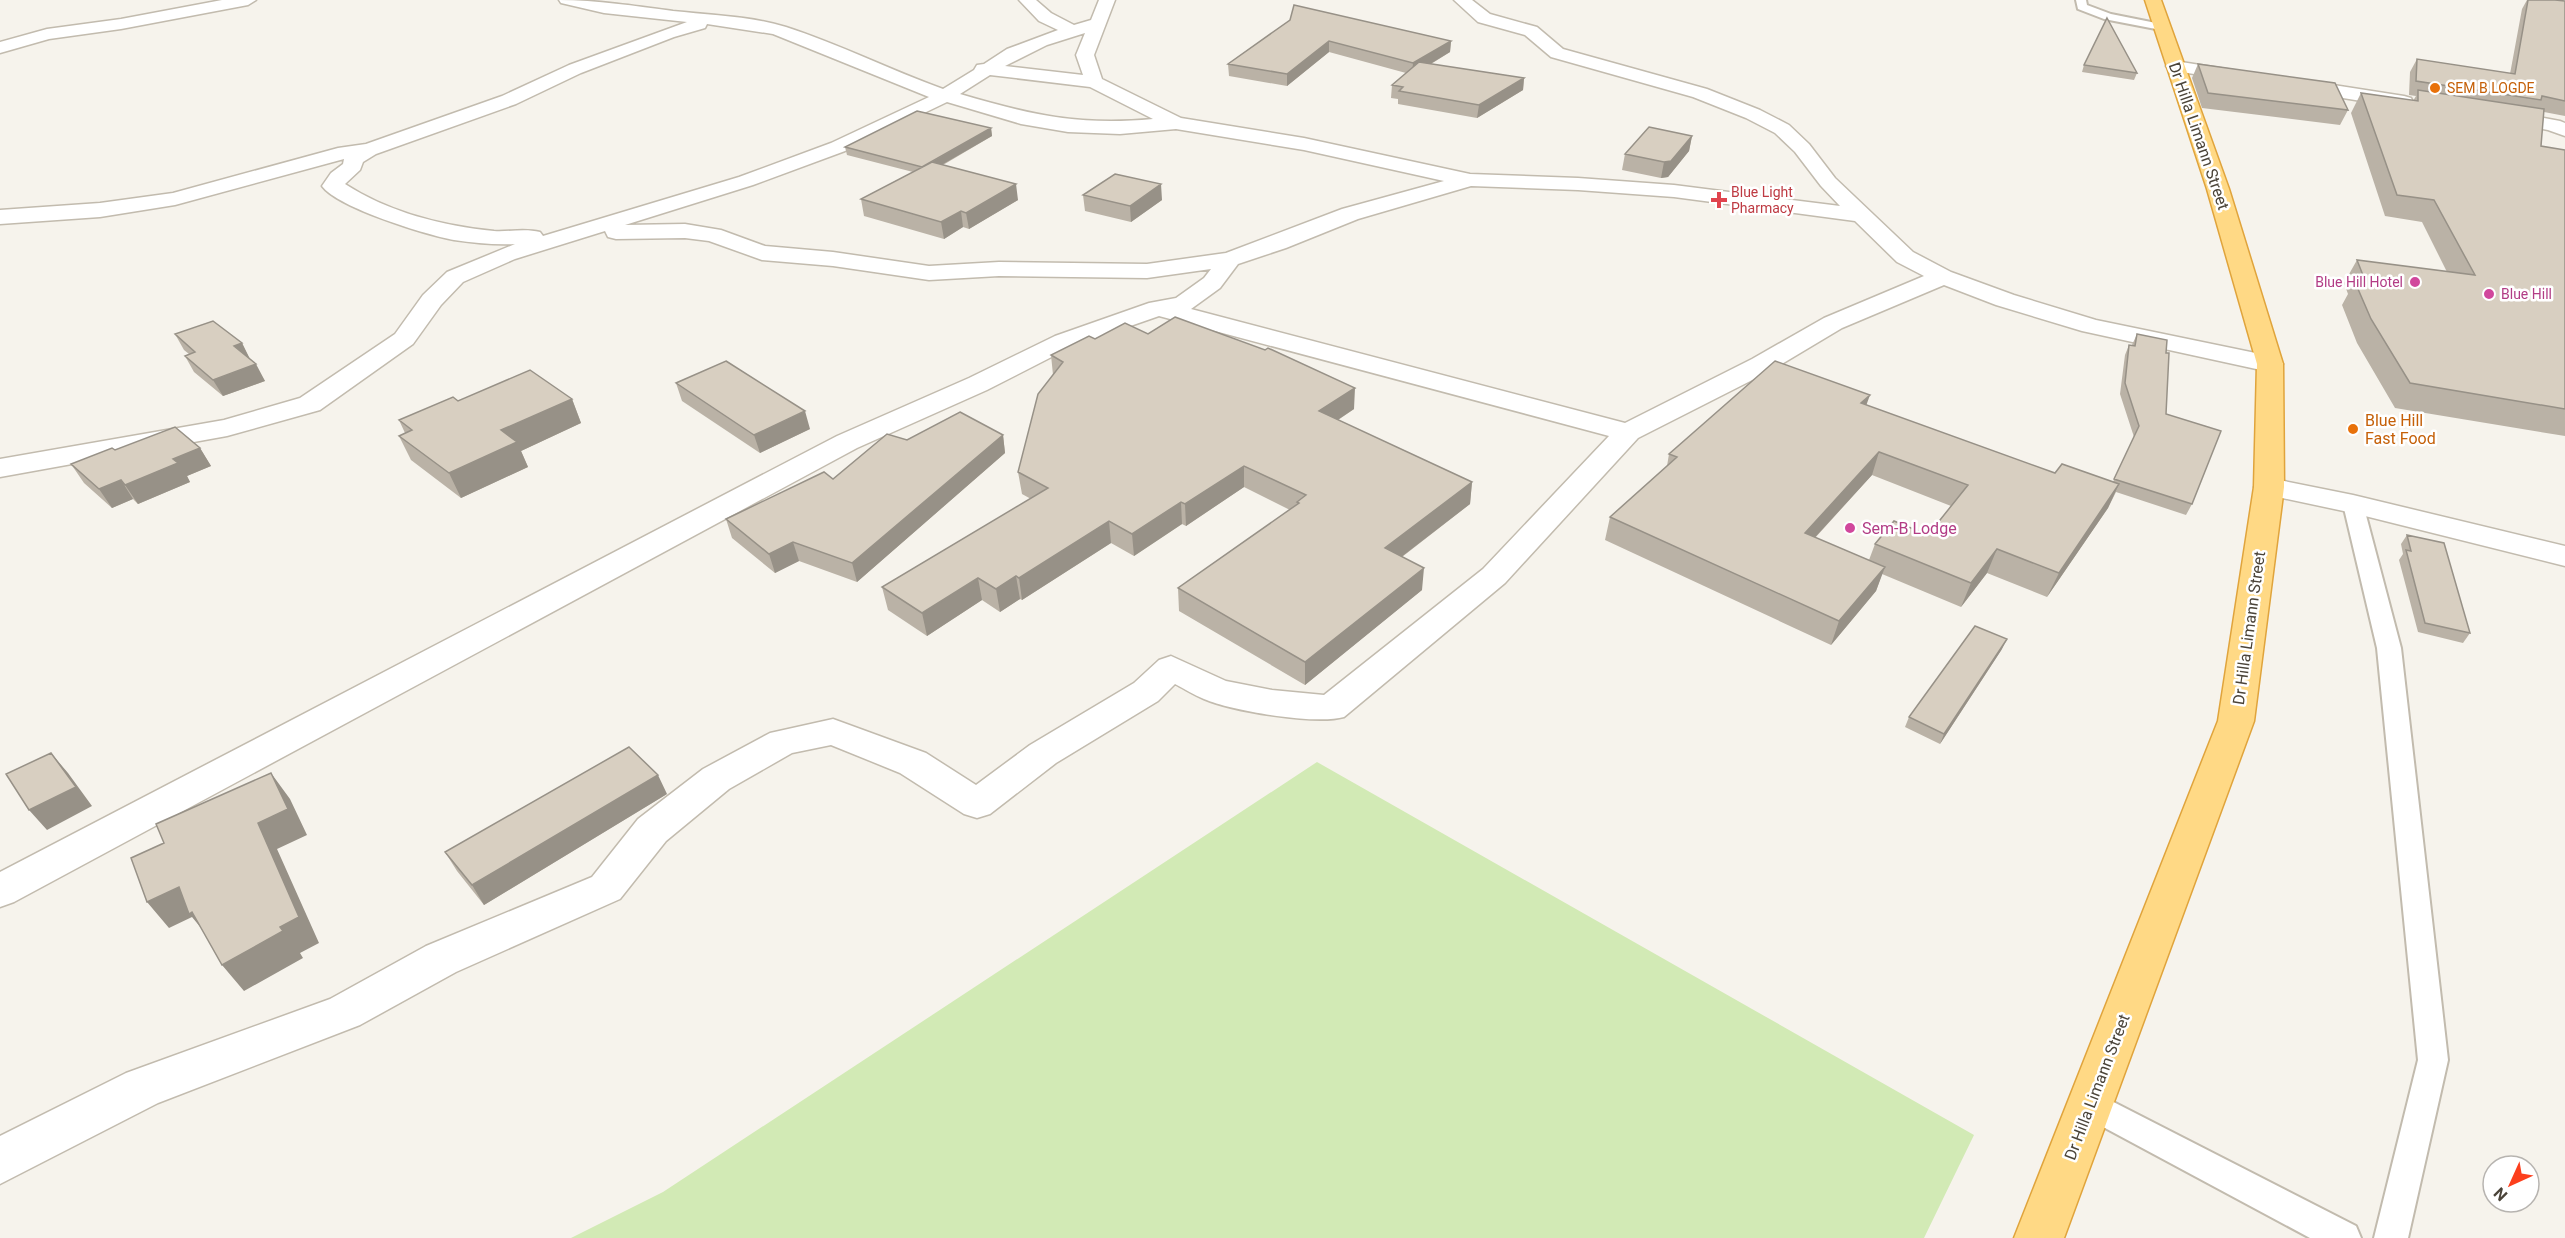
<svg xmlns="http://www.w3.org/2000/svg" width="2565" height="1238" font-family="Roboto,sans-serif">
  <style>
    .green { fill: #d2eab5 }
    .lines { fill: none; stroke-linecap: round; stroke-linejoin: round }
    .service-casing { stroke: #c2bbae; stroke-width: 4 }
    .minor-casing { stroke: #c2bbae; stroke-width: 3 }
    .trunk-casing { stroke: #e0a43c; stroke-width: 3 }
    .service { fill: #fff; fill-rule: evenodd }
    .minor { fill: #fff; fill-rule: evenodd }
    .trunk { fill: #ffd985; fill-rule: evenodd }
    .wall { fill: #bab2a6; fill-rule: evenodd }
    .shaded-wall { fill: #979187 }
    .building { fill: #d8cfc1; stroke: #979187; stroke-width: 1.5 }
    .food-dot { fill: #e8710a; stroke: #fff; stroke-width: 2 }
    .health-dot { fill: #e0444e; stroke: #fff; stroke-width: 2 }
    .hotel-dot { fill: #d1479c; stroke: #fff; stroke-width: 2 }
    .labels { text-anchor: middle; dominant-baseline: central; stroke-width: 5; stroke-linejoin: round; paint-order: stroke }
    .far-food-label { font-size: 14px; fill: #c56008; stroke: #fff; text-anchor: start }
    .far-health-label { font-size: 14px; fill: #be3a42; stroke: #fff; text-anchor: start }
    .far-hotel-label { font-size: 14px; fill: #b23c85; stroke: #fff; text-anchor: end }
    .street-label { font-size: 16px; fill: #4b4439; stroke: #fff }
    .food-label { font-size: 16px; fill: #c56008; stroke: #fff; text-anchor: start }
    .hotel-label { font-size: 16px; fill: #b23c85; stroke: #fff; text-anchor: start }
  </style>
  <rect width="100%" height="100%" fill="#f6f3ec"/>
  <path class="green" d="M1317,762l657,373 -50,103h-1353l92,-46z"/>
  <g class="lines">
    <g class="service-casing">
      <path id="service" d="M2076,0h10l1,5 24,9 50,10 6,3 -6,3 -57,-11 -26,-10z
        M2353,498l7,2 3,4 38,144 47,412 -40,178h-34l44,-178 -41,-412 -34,-144 3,-4z
        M2090,1090l266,136 5,12h-51l-231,-124 -5,-10 5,-10z"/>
    </g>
    <g class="minor-casing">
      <path id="minor" d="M222,0h34l-8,5 -127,24 -72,10 -49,14v-11l47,-13 74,-10z
        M559,0c38,0 76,6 114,11 37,4 77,5 113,16 53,17 104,43 157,62l31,-19 3,-5 7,-1 23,-15 51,-19 -19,-9 -20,-21h17l15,13 23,12 17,-5 8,-20h16l-21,55 8,24 79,39 123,20 166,36 108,4 96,7 166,21 -19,-20 -26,-34 -20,-19 -29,-15 -53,-21 -142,-40 -26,-22 -47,-13 -24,-22h18l18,14 47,13 26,22 144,40 53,21 29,15 20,19 26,34 78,74 38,20 63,23 82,25 174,36 9,2 4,6 -4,6 -9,2 -188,-41 -86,-26 -52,-20 -102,43 -72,43 -132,67 -133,145 -161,134c-28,8 -112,-6 -140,-18 -10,-4 -19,-10 -29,-15l-17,17 -102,62 -66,51 -13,4 -13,-4 -64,-41 -69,-28 -39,8 -63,36 -63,52 -46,58 -164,73 -96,53 -202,78 -158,81v-48l126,-63 204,-74 96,-53 166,-69 46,-58 65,-50 67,-36 63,-14 93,34 50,32 54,-40 104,-62 25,-23 12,-4 55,25 46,9 52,5 159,-126 126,-133 -450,-120 -86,30 -86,44 -130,58 -843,454 -14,5v-35l837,-436 132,-58 86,-42 94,-33 27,-5 28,-20 7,-9 -64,9 -148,-2 -70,4 -96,-14 -71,-6 -53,-19 -24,-3 -69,1 -8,-2 -3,-6 -90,28 -52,23 -22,23 -28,39 -93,66 -93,26 -227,41v-18l224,-39 76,-22 95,-64 28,-39 24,-23 68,-28c-20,1 -41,-1 -61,-4 -27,-5 -116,-32 -132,-54l9,-13 12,-9 1,-5 -169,46 -75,12 -100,7v-14l100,-7 73,-10 165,-45 28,-4 136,-48 67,-31 118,-43 -83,-9 -43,-10zM707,24l66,10 156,63 -98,46 -92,34 -196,59 -3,-4c-15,-4 -31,0 -46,-1 -51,-5 -106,-19 -149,-47l15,-14 3,-8 13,-8 140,-50 65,-31 93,-36 31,-9zM1085,33l-9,22 7,20 -78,-9 42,-21zM990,75l100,12 63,32c-74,7 -122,-4 -193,-25zM947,102l74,22 47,8 52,2 56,-5 128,21 140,31 -102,28 -116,44 -79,11 -148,-2 -70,4 -96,-14 -68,-6 -44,-16 -36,-6 -60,1 128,-40 92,-34zM1471,186l107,4 96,7 181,24 42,41 27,14 -100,42 -72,41 -127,64 -434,-114 29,-21 18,-24 48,-16 72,-29z
        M2175,61l63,10 6,1 3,4 -3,4 -6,1 -69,-11 -3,-4 3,-4z
        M2295,79l109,17 7,2 2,4 -2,4 -7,2 -116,-19 -2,-4 2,-4z
        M2500,110l60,11 5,2v13l-17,-6 -55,-10 -3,-4 3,-4z
        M2269,478l84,17 212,51v20l-212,-53 -94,-20 -5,-6 5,-6z"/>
    </g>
    <g class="trunk-casing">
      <path id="trunk" d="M2145,0h16l68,189 54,175 1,123 -30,234 -190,517h-50l204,-517 36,-234 3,-123 -50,-175z"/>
    </g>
    <use href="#service" class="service"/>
    <use href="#minor" class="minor"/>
    <use href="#trunk" class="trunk"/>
  </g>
  <path class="wall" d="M2527,0h28l10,1v115l-21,-4 -3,34 24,4v286l-170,-28 -38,-65 -15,-38 6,-11 -4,-11 13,-23 90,12 -25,-50 -37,-6 -34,-103 10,-20 52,8 3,-5 -7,-1 1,-23 7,-13 93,15 12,-65z
    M1290,20l161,21 -1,11 -19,12 93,14 -1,12 -46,28 -79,-14v-5l-7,-1 1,-13 14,-12 -77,-21 -42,34 -58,-10 -1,-12z
    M2198,64l150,46 -8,15 -138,-17 -10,-30z
    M2084,65l53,8 -3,7 -52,-8z
    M991,128l1,8 -49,29 75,35 -49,29 -6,-2 -19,12 -80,-23 -3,-17 52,-27 -66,-17 -2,-8z
    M1692,136l-3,15 -21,26 -7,1 -39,-8 3,-16z
    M1083,195l79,5 -31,22 -46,-11z
    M175,334l67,9 8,17 15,21 -42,15 -29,-24 -9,-16 4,-2 -5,-4z
    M1148,334l206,75 -16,11 134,62 -2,22 -68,53 20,33 -117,95 -126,-74 -1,-23 112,-78 -46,-23 -58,39 -4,-2 -48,32 -23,-13 -89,57 -2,-1 -20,13 -18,-12 -55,36 -39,-26 -6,-23 149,-88 -9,-5 -4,-22 35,-97 -2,-20 44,-16z
    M2137,334l29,80 26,90 -6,11 -70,-23 -8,16 -61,89 -60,-24 -26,34 -79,-33 -6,17 -45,54 -226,-105 5,-23 57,-51 2,-12 197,-49 189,68 58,9 21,-45 -14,-43 5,-39 4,-10h3zM1872,475l79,31 -23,29 -53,9 -6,16 -54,-22z
    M676,383l134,46 -50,24 -78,-52z
    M572,399l9,24 -60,28 7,16 -67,31 -50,-38 -12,-24 6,-3 -6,-13 59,-19z
    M1003,435l2,18 -148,129 -58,-21 -24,12 -43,-35 -6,-19 107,-40 74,-39z
    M200,448l11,18 -24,10 3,6 -52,22 -5,-5 -21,9 -28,-25 -13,-19 44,-14z
    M2407,535l63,98 -7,10 -45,-11 -19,-72 4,-6 -2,-10z
    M2002,649l-62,95 -35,-17 4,-10z
    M667,794l-183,111 -27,-34 -12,-19z"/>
  <path class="shaded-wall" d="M1329,41v11l-42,34v-12z
    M1451,41l-1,11 -38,23 1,-12z
    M1524,78l-1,12 -46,28 2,-13z
    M991,128l1,8 -68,39 -1,-8z
    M1692,136l-3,15 -21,26 -7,1 3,-16z
    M1016,184l2,16 -49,29 -3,-16z
    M1161,184l1,16 -31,22 -1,-16z
    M961,211l2,16 -19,12 -3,-17z
    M242,343l8,16 -7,3 -9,-16z
    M256,364l9,17 -42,15 -10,-16z
    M1355,388l-1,21 -36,24 1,-22z
    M1870,395l-8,22 -1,-14z
    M572,399l9,24 -60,28 7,16 -67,31 -12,-25 52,-43z
    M805,411l5,18 -50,24 -6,-18z
    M1003,435l2,18 -148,129 -5,-19z
    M200,448l11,18 -24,10 3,6 -52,22 -13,-19 48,-26z
    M1879,452l-7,23 -75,82 8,-24z
    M1244,466v21l-58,39 -1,-22z
    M121,480l12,19 -21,9 -13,-19z
    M1472,482l-2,22 -87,67 2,-23z
    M2119,484l-11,24 -61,89 12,-24z
    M1181,502l1,22 -48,32 -2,-22z
    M1109,521l2,22 -89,57 -3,-22z
    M793,542l6,19 -24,12 -6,-19z
    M1997,549l-10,24 -26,34 10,-24z
    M1885,567l-9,24 -45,54 8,-24z
    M1424,568l-2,22 -117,95v-23z
    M1016,576l4,23 -20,13 -4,-23z
    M978,578l4,22 -55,36 -5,-23z
    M2007,639l-5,10 -62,95 4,-10z
    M51,753l17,20 24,33 -45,24 -18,-20z
    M271,773l19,26 17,36 -30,14 42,94 -19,10 3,5 -59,33 -22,-26 58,-38 -22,-104z
    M658,775l9,19 -183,111 -12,-20z
    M179,887l32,53 -19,-23 -23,11 -22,-26z"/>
  <path class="building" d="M2528,0h27l10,1v100l-23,-5 -1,4 -125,-19 1,-22 98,15z
    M1294,5l157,36 -38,22 -84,-22 -42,33 -59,-10 62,-44z
    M2107,18l30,55 -53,-8z
    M1419,62l105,16 -45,27 -80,-14 4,-4 -11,-2z
    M2198,64l137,19 13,27 -140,-17z
    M2418,90l126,19 -3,37 24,4v259l-155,-26 -39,-64 -16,-37 11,1 -9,-23 118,15 -41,-75 -37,-5 -36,-102 57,8z
    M917,111l74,17 -69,39 -77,-20z
    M1649,127l43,9 -21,25 -7,1 -39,-8z
    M932,162l84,22 -50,29 -5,-2 -20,11 -80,-23z
    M1115,174l46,10 -31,22 -47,-11z
    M1175,317l90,33 3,-2 87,40 -36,23 153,71 -87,66 39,20 -119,94 -127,-74 121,-85 -2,-1 9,-7 -62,-29 -59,38 -4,-2 -49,32 -23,-13 -90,57 -3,-2 -20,13 -18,-11 -56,35 -40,-26 166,-99 -30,-16 20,-78 25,-32 -12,-7 38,-19 6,3 30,-16 23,11z
    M213,321l29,22 -8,3 22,18 -43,16 -28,-24 10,-4 -20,-18z
    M2137,334l30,6 -1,13h3l-3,61 55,17 -29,73 -78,-25 25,-53 -14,-43 4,-38 6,1z
    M726,361l79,50 -51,24 -78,-52z
    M1775,361l95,34 -9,8 194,70 7,-9 57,20 -60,89 -62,-24 -26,34 -96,-39 19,-23 34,14 40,-50 -89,-33 -74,81 80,34 -46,54 -229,-104 67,-60 -8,-3z
    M530,370l42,29 -71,31 16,12 -68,31 -50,-37 13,-6 -13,-10 54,-23 5,4z
    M960,412l43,23 -151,128 -59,-21 -24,12 -43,-35 98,-47 9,7 54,-45 20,6z
    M175,427l25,21 -27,11 5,4 -53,22 -4,-5 -22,9 -28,-25 41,-16 3,2z
    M2407,535l37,8 26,90 -45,-10 -19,-73 5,1z
    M1975,626l32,13 -63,95 -35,-17z
    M629,747l29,28 -186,110 -27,-33z
    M51,753l25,34 -47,23 -23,-36z
    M271,773l17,36 -30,14 41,94 -19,10 3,4 -61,34 -30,-53 -3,2 -10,-27 -32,15 -16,-44 33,-15 -8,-19z"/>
  <g class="food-dot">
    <circle cx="2435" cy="88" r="6"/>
    <circle cx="2353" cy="429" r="6"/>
  </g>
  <path class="health-dot" d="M1716 191h6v6h6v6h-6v6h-6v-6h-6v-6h6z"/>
  <g class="hotel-dot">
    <circle cx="2415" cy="282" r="6"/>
    <circle cx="2489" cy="294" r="6"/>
    <circle cx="1850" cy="528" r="6"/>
  </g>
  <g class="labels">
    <g class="far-food-label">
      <text x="2447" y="88">SEM B LOGDE</text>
    </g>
    <g class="far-health-label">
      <text x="1731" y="192">Blue Light<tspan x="1731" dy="16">Pharmacy</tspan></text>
    </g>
    <g class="far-hotel-label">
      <text x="2403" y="282">Blue Hill Hotel</text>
      <text x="2501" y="294" text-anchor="start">Blue Hill</text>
    </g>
    <g class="street-label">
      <text transform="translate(2199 136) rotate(71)">Dr Hilla Limann Street</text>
      <text transform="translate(2249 628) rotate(-82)">Dr Hilla Limann Street</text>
      <text transform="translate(2097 1087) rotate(-69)">Dr Hilla Limann Street</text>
    </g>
    <g class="food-label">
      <text x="2365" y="420">Blue Hill<tspan x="2365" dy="18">Fast Food</tspan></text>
    </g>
    <g class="hotel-label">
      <text x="1862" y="528">Sem-B Lodge</text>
    </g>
  </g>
  <g transform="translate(2511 1184) rotate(225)"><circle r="28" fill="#ffffff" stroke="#b7b4b0" stroke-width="1.5"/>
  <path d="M0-4.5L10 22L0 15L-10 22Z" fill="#fc3f1d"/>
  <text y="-9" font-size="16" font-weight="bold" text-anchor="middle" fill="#4b4439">N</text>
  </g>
</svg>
